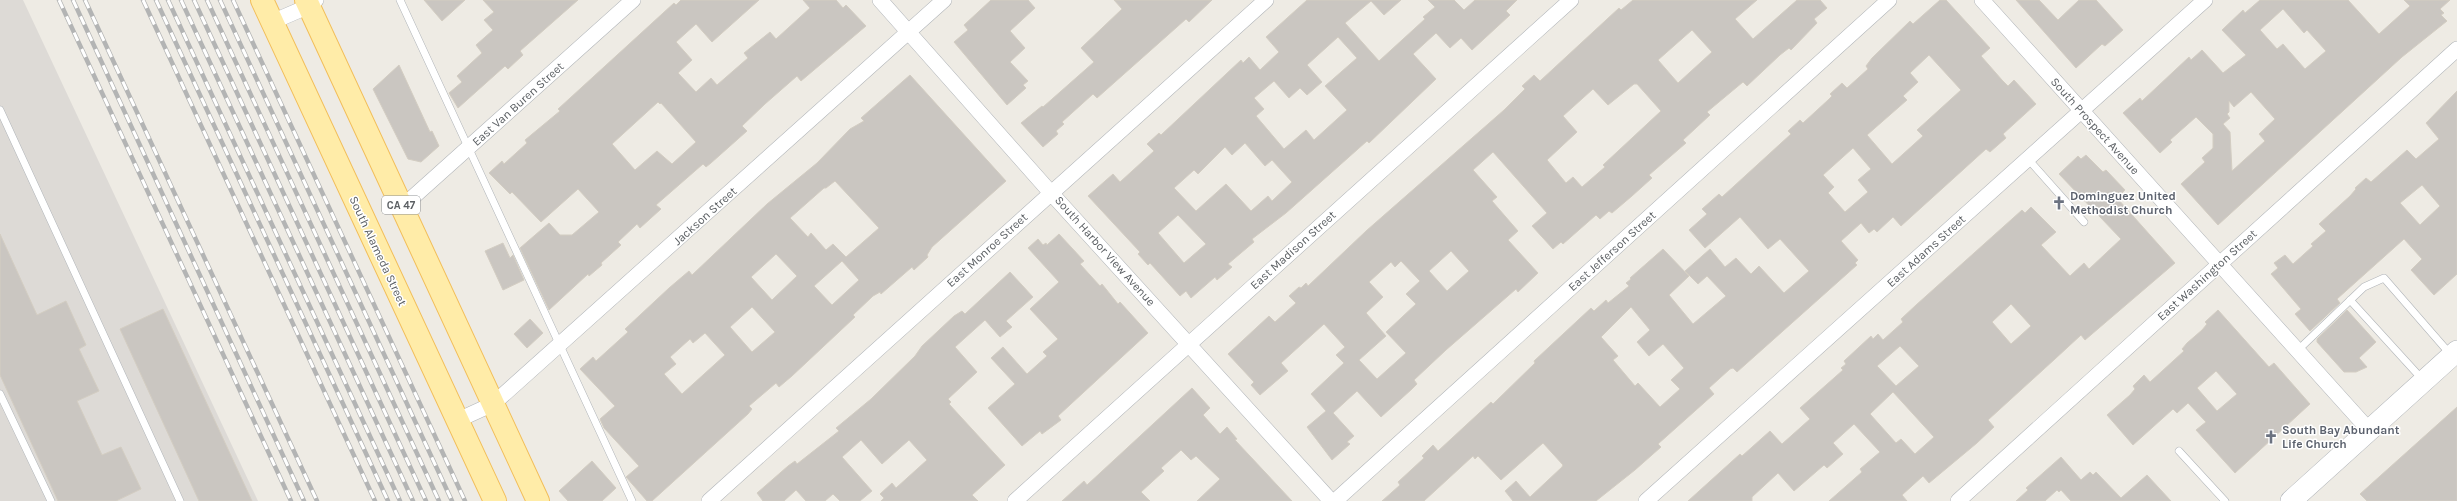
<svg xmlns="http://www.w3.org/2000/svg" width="2457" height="501" font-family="Karla,sans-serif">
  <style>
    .industrial { fill: #dddad6 }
    .building { fill: #cac6c1; stroke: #d3cdc2; fill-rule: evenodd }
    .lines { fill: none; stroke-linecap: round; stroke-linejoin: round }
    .lane-casing { stroke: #b1b5b9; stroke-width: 8 }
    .street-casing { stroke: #b1b5b9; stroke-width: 16 }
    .secondary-casing { stroke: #b0b4b9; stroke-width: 22 }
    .primary-casing { stroke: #f2be5a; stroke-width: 24 }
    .lane { stroke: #fff; stroke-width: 7 }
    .street { stroke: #fff; stroke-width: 15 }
    .secondary { stroke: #fff; stroke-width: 21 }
    .primary { stroke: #ffeca8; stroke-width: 22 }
    .rail-casing { stroke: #b3b4b4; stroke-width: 4.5 }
    .rail { stroke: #fff; stroke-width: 3; stroke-dasharray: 9; stroke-linecap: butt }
    .labels { text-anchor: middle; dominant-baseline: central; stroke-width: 3; stroke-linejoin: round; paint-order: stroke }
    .shield { fill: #fff; stroke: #8d9092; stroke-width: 1 }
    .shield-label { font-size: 11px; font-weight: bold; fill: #5c6064 }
    .street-label { font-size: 12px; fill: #5c6064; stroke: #fff }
    .worship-label { font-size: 12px; font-weight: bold; fill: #5b616d; stroke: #fff; text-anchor: start }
  </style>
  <rect width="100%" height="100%" fill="#eeebe4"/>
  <path class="industrial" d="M0,0h23l235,501h-258z"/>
  <path class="building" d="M424,0h41l-23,21z
    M483,0h95l-58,51 3,4 -15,14 -3,-3 -47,42 -9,-15 13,-11 -5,-6 25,-23 -6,-8 17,-15 -9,-10 10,-8z
    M681,0h78l-47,42 -16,-18 -20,18 16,18 -14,13 18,19 15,-14 6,7 31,-27 -4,-5 26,-21 6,7 34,-31 -7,-8h33l7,8 3,-3 20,21 -65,55 -4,-5 -32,28 -23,22 5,5 -36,32 -5,4 -3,-3 -47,41 5,4 -21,19 -3,-4 -19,18 3,3 -20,18 1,2 -13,11 -1,-2 -39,36 -29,-62 29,-25 11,12h12l27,-23 -21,-23 -37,33 -29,-30 -2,2 -21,-21 13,-12 2,3 23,-21 -2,-3 35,-29 -2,-2 116,-106 2,2zM658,102l2,2 1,-1 35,39 -24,22 -15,-13 -22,19 -23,-26z
    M991,0h37l7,8 -25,23 15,17 -15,14 18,19 -5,4 3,3 -19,17 -53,-63 14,-12 -4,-5z
    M1114,0h98l-23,22 -3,-3 -89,79 -4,-4 -31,28 2,2 -8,7 2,3 -15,13 -22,-24 21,-17 1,1 51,-45 -13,-14 41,-39z
    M1307,0h94l-17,15 -13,-14 -26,22 34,38 46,-42 -2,-2 12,-10 -7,-7h26l10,10 11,-10h42l-11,11 4,4 -38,35 -11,-12 -11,10 -14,-15 -23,21 23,25 -67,64 -2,-2 -81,72 -34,26 2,3 -26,22 4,3 -15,13 -2,-3 -24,21 -5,-7 -6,5 -30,-33 -2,2 -10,-11 2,-2 -52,-56 25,-22 7,8 34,-31 -7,-7 12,-11 2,2 80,-75 2,3 6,-6 11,13 19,-18 -13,-15zM1338,37l19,21 -32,28 22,24 -33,30 -8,-10 -22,19 -28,-33 8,-7 -10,-11 20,-17 15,17 11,-10 7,7 15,-13 -15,-17zM1245,143l20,23 7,-6 20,22 -20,19 -4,-5 -17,15 -25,-27 -30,27 -22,-23 20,-18 4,4 27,-27 7,8zM1178,215l28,29 -22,19 -26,-30z
    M1633,0h124l-22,19 18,20 44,-39h23l7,8 -13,11 3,4 -26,27 -2,-2 -9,7 -33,31 -4,-4 -36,30 3,3 -27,25 3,3 -37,32 3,3 -20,18 -20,17 -3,-2 -9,8 -4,-4 -33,29 -2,-2 -8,7 -21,-23 15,-13 -54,-61 -20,18 24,27 -5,4 26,30 -10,9 30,33 -20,19 -2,-3 -70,61 -32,30 3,4 -5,5 -31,28 -24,-26 -24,22 21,23 -7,6 3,2 -18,16 -25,-33 19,-16 -15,-17 33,-31 -8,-8 9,-8 -21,-23 -43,39 7,8 -28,24 -9,-10 3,-3 -26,-28 41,-38 6,6 21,-19 -7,-7 10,-9 2,1 5,-5 2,3 58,-55 138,-121 21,-21 -3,-3 12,-11 6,6 79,-73 2,2zM1692,30l20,22 -34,31 -20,-23zM1634,84h3l24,27 -58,54 2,2 -23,20 -9,-10 -7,6 -19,-23 30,-28 -14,-16 30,-27 15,16zM1451,251l18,20 -22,20 -18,-20zM1401,261l19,20 -14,13 10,10 -30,28 20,21 -29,26 -18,-19 27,-24 -20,-23 17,-16 -14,-15 22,-20 4,5z
    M1940,0h6l44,48 -9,8 21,24 6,6 6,-6 22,24 -33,30 3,4 -16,14 -4,-3 -85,77 -8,-9 -16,15 -3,-3 -5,4 -8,-10 -20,18 17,19 -3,3 2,2 -120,107 -4,-4 -3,1 -21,19 5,6 -56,50 3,3 -26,23 -39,31h-83l-8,-10 11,-10 14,16 32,-30 1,-2 -20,-22 -42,37 -23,-24 -3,3 -2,-3 -49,45h-42l18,-16 -2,-3 26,-24 -2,-2 11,-11 5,6 53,-49 2,2 42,-41 -1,-2 57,-53 3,3 12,-11 2,3 21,-17 -3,-3 5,-4 -1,-1 33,-29 26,27 -20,19 24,29 33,-28 -19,-20 -9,8 -13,-13 25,-22 15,18 11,-9 15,16 8,-8 25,27 25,-22 -29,-32 -12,10 -28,-32 -35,31 -16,-18 18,-16 -5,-5 17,-15 3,3 69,-63 -3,-3 12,-11 3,3 25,-23 4,-4 -2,-2 12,-11 5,5 21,-19 -2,-3 6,-8 38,-37 3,3zM1929,55l32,35 -44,40 6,6 -31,28 -25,-29 40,-35 -4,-4 15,-14 -8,-9zM1853,148l18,21 -13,11 10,12 -23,20 -17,-19 6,-6 -11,-12zM1631,307l19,23 -13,12 12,14 14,-12 21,24 -13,12 9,9 -20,18 -22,-24 -3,3 -22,-26 5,-4 -17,-19z
    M2016,0h23l19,20 21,-20h17l27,30 -18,16 -3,-2 -26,24z
    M2260,0h88l31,34 31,-28 -6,-6h46l-10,9 4,4 -3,2 6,6 -45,36 -184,168 -37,-41 24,-22 -3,-4 11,-10v-14l-17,-17 -26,23 2,2 -12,11 -37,-40 17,-15 2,3 47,-44 2,3 11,-10 21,23 23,-18 -24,-25 21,-20 2,3zM2283,9l21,24 3,-3 19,21 -21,18 -22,-25 -6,5 -17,-19zM2251,92l24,27 -16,15 6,7 -33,30 -2,-39 -7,-8 7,-6 -3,-4 2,-2v-11l5,6z
    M399,65l31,67 2,-1 7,15 -18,16 -13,-3 -35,-70z
    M910,75l96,106 -74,66 -5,8 1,2 -14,13 -2,-3 -31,27 -1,-2 -7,4 -20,19 2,2 -63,59 -13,11 -3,-4 -27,23 3,3 -4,5 -96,87h-5l-21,-24 13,-11 -35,-38 -4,-9 15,-13 -35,-37 13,-12 3,4 32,-29 -3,-3 44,-41 20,-17 3,4 75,-71 50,-41 33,-34 14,-8 -3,-3zM835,181l44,47 -33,29 -13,-13 -7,6 -15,-17 -3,4 -18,-19 34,-30h2zM776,254l21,22 -25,24 -21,-23zM842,261l17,19 -27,25 -18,-19zM752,307l23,25 -23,20 -22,-25zM705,333l20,22 -43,39 -18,-20 12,-10 -6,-7 20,-18 3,4z
    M2457,91v183l-23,21 -23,-25 11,-11 -18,-20 -67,60 3,4 -30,28 -15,-17 6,-5 -30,-35 7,-6 -4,-5 11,-8 8,9 20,-18 -2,-2 15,-13 -7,-7 31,-28 6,-7 -1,-1 11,-10 5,4 36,-32 9,9 23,-20 -13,-16zM2422,185l18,21 -20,19 -20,-22z
    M2086,155l17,17 3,-2 19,20 -8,8 58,65 -90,77 -4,-5 -26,24 -67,61 6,7 -17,16 -48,40 -6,-7 -21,19 5,6h-78l33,-29 -2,-3 20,-17 -26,-28 -21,19 10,11 -16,14 -3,-3 -30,26 -16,-18 -26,24v4h-64l52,-47 2,2 28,-25 12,13 28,-25 -10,-11 43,-38 -2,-2 5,-4 -2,-3 27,-25 2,3 5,-5 5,6 20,-18 -2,-3 15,-14 106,-95 3,3 6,-6 25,25 -15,13 29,31 14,-13 5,6 32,-30 -62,-65 19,-18 3,3zM2011,304l20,22 -20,18 -19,-22zM1900,346l19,20 -23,20 -19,-20zM1893,392l41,45 -19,17 -14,-15 -5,4 -26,-29z
    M0,234l37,81 29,-14 20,44 -7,4 20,42 -22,10 25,54 19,-8 20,42 -25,12h-58l-58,-126z
    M1059,234l25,27 -4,3 20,22 2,-2 16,20 2,-2 28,31 -90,83 3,4 -19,14 -2,-3 -18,15 -34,-38 27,-24 -24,-26 12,-11 24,27 20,-18 -4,-4 15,-13 -28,-30 29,-27 -31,-34 10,-9 5,6 3,-2 1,2z
    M503,243l7,15 3,-3 11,25 -21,10 -18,-39z
    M1010,272l23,25 -27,24 6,6 -12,10 -15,-17 -30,27 22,25 -29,27 3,3 -2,2 56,61 -33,30 6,6h-97l3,-3 -4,-4 12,-11 4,5 31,-28 -18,-20 -27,24 -21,-24 -19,17 30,34 -12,10h-20l-7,-7 -8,7h-19l-10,-11 -12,11h-21l-6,-8 31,-27 7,-5 2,3 42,-33 -3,-3 35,-29 44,-43 7,-10 32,-30 8,-5 3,3z
    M163,309l89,192h-53l-79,-172z
    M2218,310l51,57 5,-4 36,41 -75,69 -39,-43 10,-8 -18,-19 -11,10 -4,-4 -40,36 -26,-30 23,-20 5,-6 -2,-3 11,-11 6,7 34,-31 -2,-2 5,-6 15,-13 5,-6 -2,-2zM2216,371l21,23 -20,17 -20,-23z
    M2347,310l29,32 -17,16 8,9 -11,5h-12l-27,-30v-3z
    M530,319l13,14 -16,15 -13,-14z
    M1192,388l18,20 -7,7 17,19 7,-7 10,12 -2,1 57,61h-95l23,-22 -24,-23 -5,4 -10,-10 -20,18 3,3 -23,21 9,9h-88l22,-20 3,4z
    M2457,407v94h-90l-7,-7z
    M2061,457l20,23 9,-8 3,3 3,-3 25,26 26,-23 24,26h-100l-10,-11 -2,2 -2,-2 -12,11h-29l12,-11 -2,-2z
    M592,461l24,27 -14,13h-34l-9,-10z"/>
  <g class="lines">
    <g class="lane-casing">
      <path id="lane" d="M400,0l232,501
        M0,110l180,391
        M2028,159l56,63
        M2350,300l72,79
        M2298,350l66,-63 20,-9 67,77
        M0,394l51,107
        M2179,451l46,50"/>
    </g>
    <g class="street-casing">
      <path id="street" d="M880,0l171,193 280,308
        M1982,0l387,430
        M272,22l37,-16 7,-6
        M402,207l231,-207
        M458,420l35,-16 451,-404
        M709,501l557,-501
        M1015,501l556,-501
        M1335,501l554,-501
        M1646,501l559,-501
        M1958,501l499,-452"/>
    </g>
    <g class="secondary-casing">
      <path id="secondary" d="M2291,501l166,-150"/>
    </g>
    <g class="primary-casing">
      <path id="primary" d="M262,0l233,501
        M306,0l232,501"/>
    </g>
    <use href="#lane" class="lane"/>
    <use href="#street" class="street"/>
    <use href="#secondary" class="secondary"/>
    <use href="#primary" class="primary"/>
    <g class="rail-casing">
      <path id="rail" d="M59,0l232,501
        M73,0l231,501
        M85,0l232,501
        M143,0l232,501
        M156,0l232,501
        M168,0l232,501
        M181,0l232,501
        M194,0l232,501
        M207,0l232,501
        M220,0l232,501
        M233,0l232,501"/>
    </g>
    <use href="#rail" class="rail"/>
  </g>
  <defs>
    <g id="church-bare" transform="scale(1.08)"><path d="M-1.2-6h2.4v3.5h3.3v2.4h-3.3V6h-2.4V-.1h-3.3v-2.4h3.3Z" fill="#6b7280" stroke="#fff" stroke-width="2.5" paint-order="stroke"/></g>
  </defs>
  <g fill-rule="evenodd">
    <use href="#church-bare" x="2059" y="203"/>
    <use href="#church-bare" x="2271" y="437"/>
  </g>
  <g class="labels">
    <rect class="shield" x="382" y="196" width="38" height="18" rx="3"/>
    <g class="shield-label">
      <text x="401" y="205">CA 47</text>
    </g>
    <g class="street-label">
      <text transform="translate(518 104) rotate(-42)">East Van Buren Street</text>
      <text transform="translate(2095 126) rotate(48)">South Prospect Avenue</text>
      <text transform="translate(705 216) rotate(-42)">Jackson Street</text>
      <text transform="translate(987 250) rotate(-42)">East Monroe Street</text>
      <text transform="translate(1293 250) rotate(-42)">East Madison Street</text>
      <text transform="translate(378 251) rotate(65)">South Alameda Street</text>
      <text transform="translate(1105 251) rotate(48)">South Harbor View Avenue</text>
      <text transform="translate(1612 251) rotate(-42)">East Jefferson Street</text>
      <text transform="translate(1926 251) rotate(-42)">East Adams Street</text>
      <text transform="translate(2207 275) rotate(-42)">East Washington Street</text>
    </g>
    <g class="worship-label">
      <text x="2070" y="196">Dominguez United<tspan x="2070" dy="14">Methodist Church</tspan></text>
      <text x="2282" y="430">South Bay Abundant<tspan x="2282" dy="14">Life Church</tspan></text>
    </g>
  </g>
</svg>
